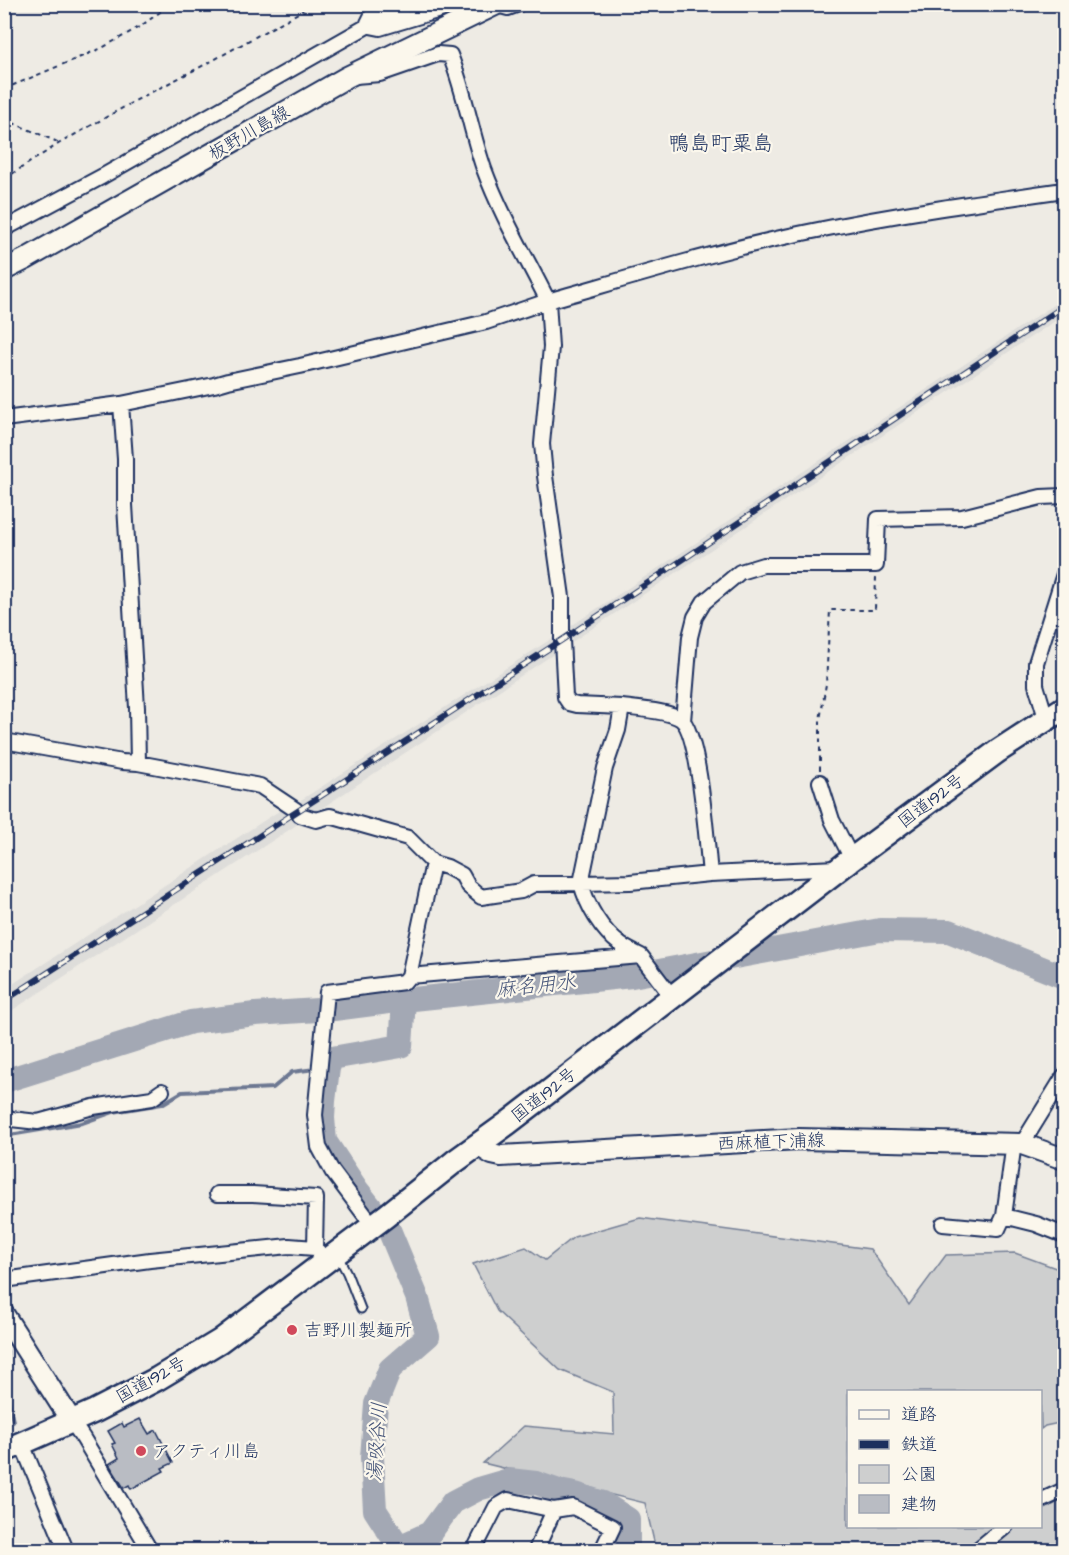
<svg xmlns="http://www.w3.org/2000/svg" width="1069" height="1555" font-family="'Architects Daughter','Klee One',sans-serif">
  <style>
    .built { fill: #deddda }
    .green { fill: #cecfcf; stroke: #747f96; stroke-width: 1.5 }
    .lines { fill: none; stroke-linecap: round; stroke-linejoin: round }
    .stream { stroke: #6d7892; stroke-width: 4 }
    .river { stroke: #a3a8b4; stroke-width: 24 }
    .building { fill: #b9bcc3; stroke: #1b2f5e; stroke-width: 1.5 }
    .service-casing { stroke: #1b2f5e; stroke-width: 11 }
    .minor-casing { stroke: #1b2f5e; stroke-width: 18 }
    .secondary-casing { stroke: #1b2f5e; stroke-width: 24 }
    .trunk-casing { stroke: #1b2f5e; stroke-width: 27 }
    .path { stroke: #1b2f5e; stroke-width: 2; stroke-dasharray: 4.5 4.5; stroke-linecap: butt }
    .service { stroke: #fbf7ec; stroke-width: 7 }
    .minor { stroke: #fbf7ec; stroke-width: 14 }
    .secondary { stroke: #fbf7ec; stroke-width: 20 }
    .trunk { stroke: #fbf7ec; stroke-width: 22 }
    .rail-casing { stroke: #1b2f5e; stroke-width: 6 }
    .rail { stroke: #fbf7ec; stroke-width: 4; stroke-dasharray: 11; stroke-linecap: butt }
    .poi-dot { fill: #d1495b; stroke: #fbf7ec; stroke-width: 2 }
    .labels { text-anchor: middle; dominant-baseline: central; stroke-width: 4.5; stroke-linejoin: round; paint-order: stroke }
    .street-label { font-size: 18px; fill: #1b2f5e; stroke: #fbf7ec }
    .poi-label { font-size: 18px; fill: #1b2f5e; stroke: #fbf7ec; text-anchor: start }
    .water-label { font-size: 20px; font-style: italic; fill: #445378; stroke: #fbf7ec }
    .quarter-label { font-size: 21px; fill: #1b2f5e; stroke: #fbf7ec }
  </style>
  <rect width="100%" height="100%" fill="#eeebe4"/>
  <filter id="ink" filterUnits="userSpaceOnUse"><feTurbulence type="fractalNoise" baseFrequency=".0167" numOctaves="2"/><feDisplacementMap in="SourceGraphic" scale="12" xChannelSelector="R" yChannelSelector="G"/><feConvolveMatrix kernelMatrix="1 2 1 2 8 2 1 2 1" color-interpolation-filters="sRGB"/></filter>
  <g filter="url(#ink)">
    <path class="built" d="M1064,298v17l-763,507 -296,193v-26l280,-182h15l1,-7 261,-168z"/>
    <path class="green" d="M640,1218l230,31 39,56 37,-50 69,-2 49,18v151l-19,4 -4,3 -1,-37h-192v134h192l1,-15 23,-12v51h-408l-11,-47 -162,-40 41,-37 90,8 -1,-42 -53,-22 -63,-59 -24,-47 53,-17 19,13 29,-23z"/>
    <g class="lines">
      <path class="stream" d="M4,1136l78,-13 31,-11 49,-8 20,-12 91,-4 19,-16 23,-3
        M7,1351l-1,22 4,36 3,12"/>
      <path class="river" d="M404,1000l-3,46 -69,12 -4,10 -4,33 -1,17 2,23 33,50 32,41 27,65 11,39 -38,33 -14,35 -4,54 3,52 24,37 31,-14 23,-31 25,-13 31,-9 27,3 23,8 16,3 28,9 25,16v31
        M4,1081l187,-59 64,-8 79,-5 70,-9 228,-24 248,-46 69,1 115,46"/>
    </g>
    <path class="building" d="M140,1419l9,15 7,-4 17,33 -11,5 2,3 -33,18 -2,-4 -5,3 -15,-24 10,-6 -7,-14 3,-1 -7,-12 14,-8 2,4z"/>
    <g class="lines">
      <g class="service-casing">
        <path id="service" d="M338,1256l9,17 14,36"/>
      </g>
      <g class="minor-casing">
        <path id="minor" d="M497,5l11,3 11,-4
          M368,23l4,-8 12,-11
          M370,26l10,2 80,-24
          M355,76l25,-2 58,-20 12,1c15,37 21,77 34,114 17,46 42,88 64,132 88,-25 175,-52 265,-70 83,-17 167,-29 251,-41
          M4,229l99,-53 266,-151 39,-21
          M121,404l4,55v46l12,203 1,55
          M4,419l117,-15 93,-19 14,-4 72,-15 186,-44 62,-21 3,46 -9,97 3,32 17,121v43l3,57 4,6 8,2 45,2 -4,23 -13,38 -24,115c6,23 20,47 40,62 6,4 14,8 20,11
          M622,707c15,2 48,4 59,12 19,15 26,128 29,155
          M1046,718l-10,-33v-22l28,-89
          M683,721l7,-84 5,-20 9,-15 36,-30 23,-7h113l2,-46 84,-2 79,-20 23,-1
          M4,741l118,21 16,1 122,23 36,24
          M820,782l12,38 20,39
          M300,815l16,5 14,-4 78,22 25,25 14,4 15,8 6,11 13,11 40,-6 13,-7 96,-2 80,-8 127,-6
          M409,976l24,-113
          M4,1120l7,-1 27,3 55,-15 59,-9 10,-7
          M217,1194h36l63,4 -1,50
          M1004,1216l32,8 28,11
          M943,1224l55,5 6,-13 9,-66 9,-6 42,-68
          M373,1226l-41,-55 -13,-24 -4,-32 12,-123 77,-10 5,-6 232,-20 31,41
          M4,1280l146,-20 139,-14 26,2 12,13
          M72,1422l11,16 67,112
          M22,1444l44,106
          M1040,1501l24,-11
          M474,1550l22,-43 12,-7 46,10 19,-3 40,20 -11,23
          M536,1550l18,-40
          M977,1550l29,-24"/>
      </g>
      <g class="secondary-casing">
        <path id="secondary" d="M4,270l22,-11 321,-182 150,-73
          M478,1145l14,9 9,2 298,-17 223,5 42,15
          M4,1315l68,107"/>
      </g>
      <g class="trunk-casing">
        <path id="trunk" d="M4,1451l91,-40 62,-32 63,-38 166,-125 68,-54 54,-39 344,-264 146,-108 66,-43"/>
      </g>
      <path class="path" d="M4,89l98,-41 39,-22 30,-22
        M4,119l56,24
        M4,179l56,-36 82,-46 68,-35 90,-50 9,-8
        M820,770v-50l6,-36 4,-74h45l1,-34"/>
      <use href="#service" class="service"/>
      <use href="#minor" class="minor"/>
      <use href="#secondary" class="secondary"/>
      <use href="#trunk" class="trunk"/>
      <g class="rail-casing">
        <path id="rail" d="M4,1001l558,-361 502,-334"/>
      </g>
      <use href="#rail" class="rail"/>
    </g>
  </g>
  <g class="poi-dot">
    <circle cx="292" cy="1330" r="6"/>
    <circle cx="141" cy="1451" r="6"/>
  </g>
  <g class="labels">
    <g class="street-label">
      <text transform="translate(249 133) rotate(-30)">板野川島線</text>
      <text transform="translate(931 801) rotate(-37)">国道192号</text>
      <text transform="translate(544 1095) rotate(-38)">国道192号</text>
      <text transform="translate(771 1142) rotate(-2)">西麻植下浦線</text>
      <text transform="translate(151 1380) rotate(-29)">国道192号</text>
    </g>
    <g class="poi-label">
      <text x="304" y="1330">吉野川製麺所</text>
      <text x="153" y="1451">アクティ川島</text>
    </g>
    <g class="water-label">
      <text transform="translate(536 986) rotate(-6)">麻名用水</text>
      <text transform="translate(377 1442) rotate(-86)">湯吸谷川</text>
    </g>
    <g class="quarter-label">
      <text x="721" y="143">鴨島町粟島</text>
    </g>
  </g>
  <rect width="1069" height="1555" fill="none" stroke="#fbf7ec" stroke-width="24"/>
  <rect x="12" y="12" width="1045" height="1531" fill="none" stroke="#1b2f5e" stroke-width="2" filter="url(#ink)"/>
  <rect x="847" y="1390" width="195" height="138" fill="#fbf7ec" stroke="#a1a7b3" stroke-width="1.5"/>
  <rect x="859" y="1410" width="30" height="9" fill="#fbf7ec" stroke="#a1a7b3" stroke-width="1.5"/>
  <text x="901" y="1420" font-size="18" fill="#1b2f5e">道路</text>
  <rect x="859" y="1440" width="30" height="9" fill="#1b2f5e" stroke="#a1a7b3" stroke-width="1.5"/>
  <text x="901" y="1450" font-size="18" fill="#1b2f5e">鉄道</text>
  <rect x="859" y="1465" width="30" height="18" fill="#cecfcf" stroke="#a1a7b3" stroke-width="1.5"/>
  <text x="901" y="1480" font-size="18" fill="#1b2f5e">公園</text>
  <rect x="859" y="1495" width="30" height="18" fill="#b9bcc3" stroke="#a1a7b3" stroke-width="1.5"/>
  <text x="901" y="1510" font-size="18" fill="#1b2f5e">建物</text>
</svg>
